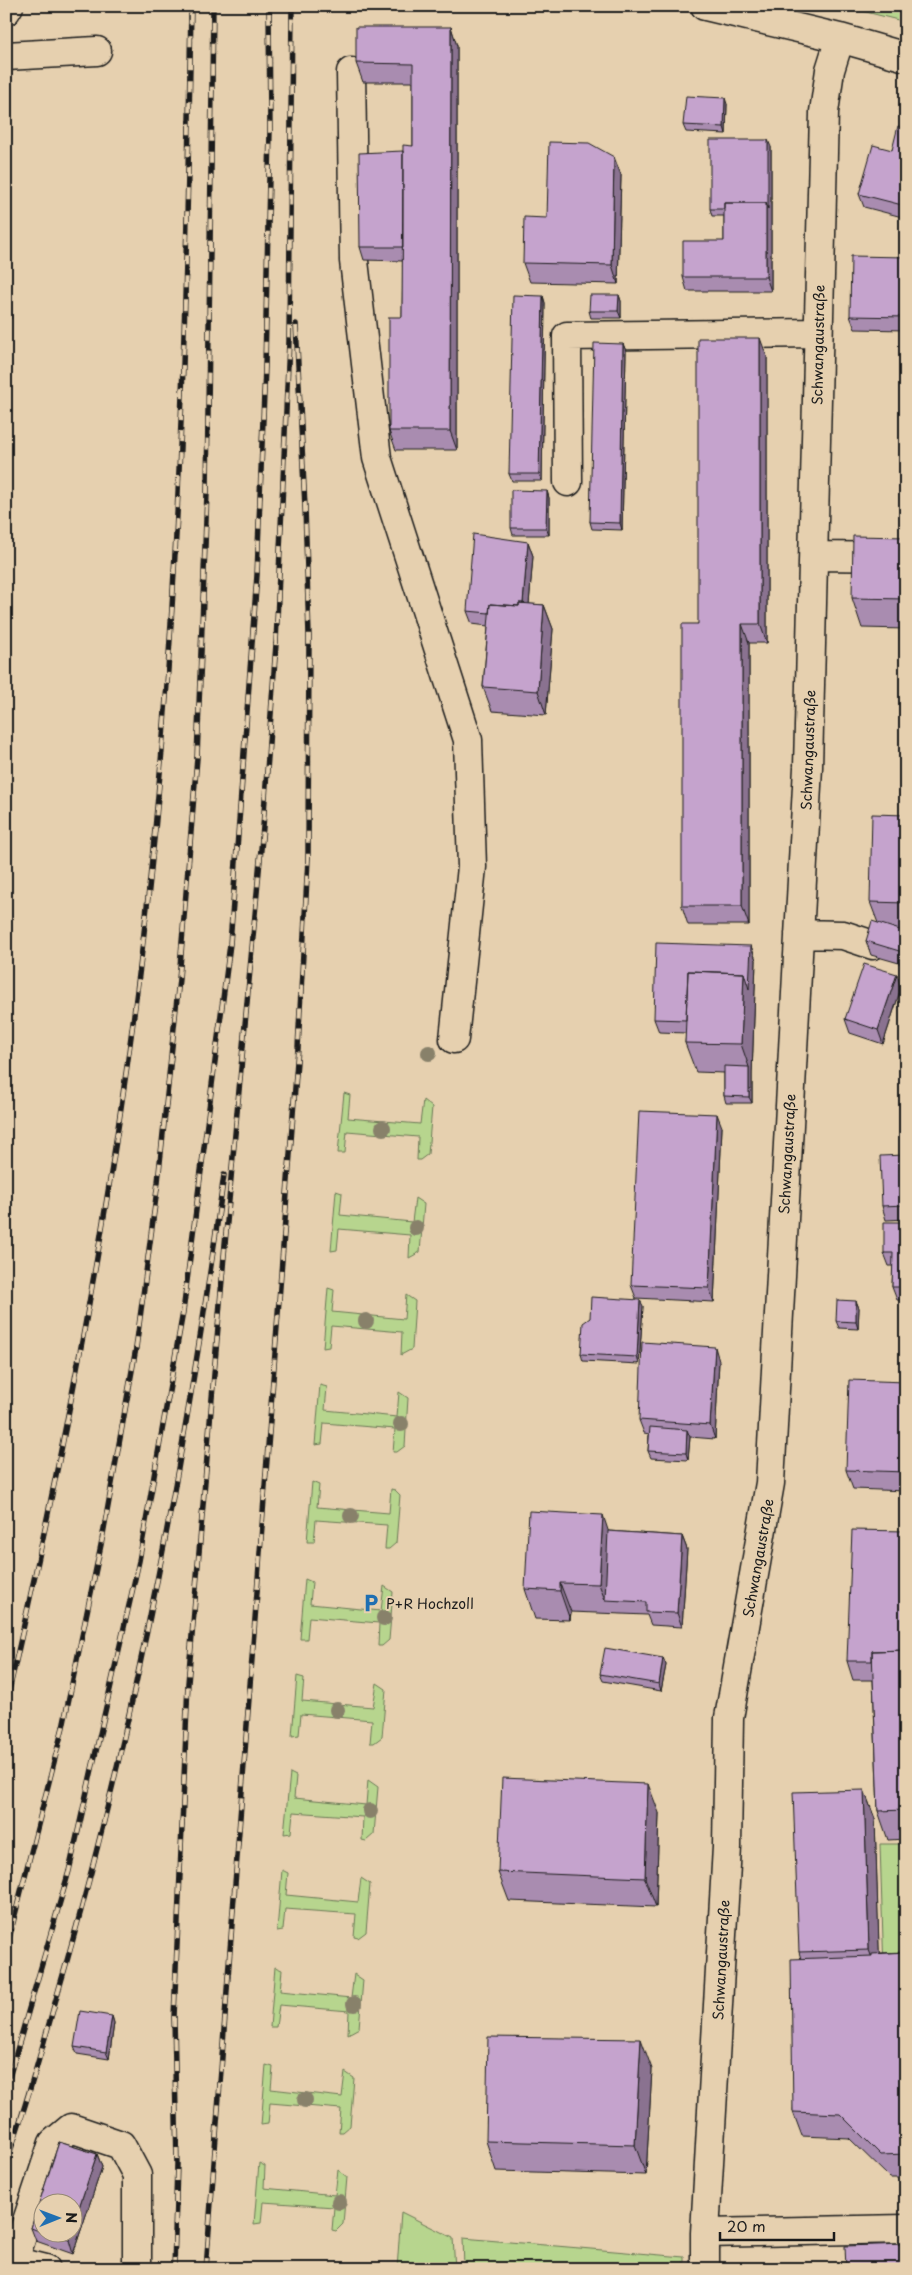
<svg xmlns="http://www.w3.org/2000/svg" width="912" height="2275" font-family="'Playpen Sans',sans-serif">
  <style>
    .green { fill: #b7d58e; stroke: #6a7855 }
    .lines { fill: none; stroke-linecap: round; stroke-linejoin: round }
    .minor-casing { stroke: #1c1c1c; stroke-width: 31 }
    .minor { stroke: #e6d0af; stroke-width: 28 }
    .rail-casing { stroke: #1c1c1c; stroke-width: 5.5 }
    .rail { stroke: #e6d0af; stroke-width: 4; stroke-dasharray: 11; stroke-linecap: butt }
    .tree { fill: #88816b }
    .wall { fill: #a98cb0; stroke: #1c1c1c; fill-rule: evenodd }
    .shaded-wall { fill: #8a7290; stroke: #1c1c1c }
    .building { fill: #c5a3cd; stroke: #1c1c1c }
    .labels { text-anchor: middle; dominant-baseline: central; stroke-width: 4; stroke-linejoin: round; paint-order: stroke }
    .street-label { font-size: 14px; fill: #1c1c1c; stroke: #e6d0af }
    .poi-label { font-size: 14px; fill: #1c1c1c; stroke: #e6d0af; text-anchor: start }
  </style>
  <rect width="100%" height="100%" fill="#e6d0af"/>
  <filter id="ink" filterUnits="userSpaceOnUse"><feTurbulence type="fractalNoise" baseFrequency=".02" numOctaves="2"/><feDisplacementMap in="SourceGraphic" scale="10" xChannelSelector="R" yChannelSelector="G"/><feConvolveMatrix kernelMatrix="1 2 1 2 8 2 1 2 1" color-interpolation-filters="sRGB"/></filter>
  <g filter="url(#ink)">
    <path class="green" d="M845,6h61v16l-60,-15z
      M344,1093l6,2 -2,23 72,6 3,-24 9,7 -4,47 -8,6h-3l1,-23 -71,-6 -2,22h-7z
      M336,1191l6,2 -2,22 72,7 3,-24 9,6 -4,48 -11,6 1,-23 -71,-6 -2,21 -6,1z
      M328,1288l6,2 -2,22 72,7 2,-24 9,6 -3,48 -11,6 1,-23 -71,-6 -2,21 -6,1z
      M320,1385l7,2 -2,23 72,7 2,-25 9,6 -3,48 -8,6h-4l2,-23 -71,-6 -2,21 -7,1z
      M312,1482l7,3 -2,22 72,6 2,-24 4,1 5,5 -4,48 -7,6h-4l2,-24 -71,-5 -2,22h-7z
      M305,1579l7,3 -2,22 71,7 3,-25 9,6 -4,48 -7,6h-4l1,-23 -70,-6 -2,22h-7z
      M297,1676l7,2 -2,23 71,6 4,-24 9,6 -4,48 -8,6h-4l2,-23 -71,-6 -2,21 -7,1z
      M290,1773l6,3 -2,22 72,7 2,-25 10,7 -4,47 -8,7 -4,-1 1,-23 -70,-5 -2,21 -7,1z
      M880,1844h26v127l-22,1z
      M282,1870l6,3 -2,22 72,7 3,-24 9,6 -4,48 -8,6 -4,-1 2,-23 -71,-5 -2,21 -6,1z
      M275,1967l7,3 -2,21 71,7 3,-24 9,6 -4,48 -11,6 1,-23 -70,-6 -3,22h-6z
      M266,2065l7,2 -2,22 71,8 3,-25 9,6 -4,48 -7,6h-4l2,-23 -71,-6 -2,21 -7,1z
      M259,2163l6,3 -1,22 71,7 3,-25 9,7 -4,47 -7,7 -4,-1 2,-23 -71,-5 -2,21 -7,1z
      M401,2212l52,26 2,31h-58z
      M463,2238l221,19v12h-220z"/>
    <g class="lines">
      <g class="minor-casing">
        <path id="minor" d="M705,6l135,32 66,19
          M6,11l3,-5
          M6,56l91,-5
          M351,72l3,189 23,197 91,282 4,127 -18,172
          M568,482l-1,-146 251,-3
          M815,556l91,1
          M799,934l44,1 30,10
          M705,2233l201,-4
          M14,2261l32,8
          M11,2269l42,-126 18,-15 50,17 16,30v94
          M705,2269v-36l22,-386 2,-129 41,-235 38,-716 16,-655 6,-42 10,-32"/>
      </g>
      <use href="#minor" class="minor"/>
      <g class="rail-casing">
        <path id="rail" d="M6,1704c72,-310 129,-624 155,-942 21,-251 26,-504 30,-756
          M6,1950l57,-223 39,-187 34,-192 22,-166 21,-203 18,-221 10,-265 6,-487
          M6,2088l63,-217 70,-310 44,-249 47,-368 27,-369 8,-208 5,-237 -1,-124
          M6,2163c23,-64 40,-130 59,-195 74,-260 122,-526 159,-793
          M174,2269l3,-105 -3,-147 14,-334 37,-439 38,-417 13,-183 13,-303 3,-335
          M206,2269l92,-1221 10,-189 1,-223 -4,-129 -9,-183"/>
      </g>
      <use href="#rail" class="rail"/>
    </g>
    <g class="tree">
      <circle cx="429" cy="1053" r="8"/>
      <circle cx="383" cy="1128" r="8"/>
      <circle cx="416" cy="1228" r="8"/>
      <circle cx="366" cy="1321" r="8"/>
      <circle cx="401" cy="1424" r="8"/>
      <circle cx="351" cy="1516" r="8"/>
      <circle cx="384" cy="1618" r="8"/>
      <circle cx="337" cy="1710" r="8"/>
      <circle cx="370" cy="1811" r="8"/>
      <circle cx="354" cy="2004" r="8"/>
      <circle cx="305" cy="2100" r="8"/>
      <circle cx="339" cy="2202" r="8"/>
    </g>
    <path class="wall" d="M451,27l6,19v404h-61l-7,-19 13,-114 1,-56 -39,-1 -4,-13 43,-96 10,-5v-64h-50l-7,-19z
      M727,104l-1,30 -40,-2 -3,-7z
      M906,124v94l-42,-11 -5,-13 33,-44 13,-23z
      M771,147v144h-84l-4,-14 41,-36v-25h-12l-2,-7z
      M621,175l-3,109 -88,-2 -7,-19 24,-45z
      M906,257v73l-51,-1 -5,-13z
      M6,281l3,7 2,31h-5z
      M619,295l2,6v17h-30l-2,-7z
      M543,296l2,7 -3,178h-30l-3,-7z
      M623,344l3,7 -4,179 -30,-1 -2,-7z
      M767,357v286h-18v282h-61l-6,-19 16,-282z
      M547,491l2,7v37h-36l-2,-7z
      M906,537v92l-44,-1 -10,-30z
      M528,542l5,14 -4,48 15,1 9,24 -7,86 -54,-4 -9,-24 5,-61 -16,-2 -5,-13z
      M906,815v150l-35,-10 -5,-14 12,-18 -8,-21z
      M751,946l5,14 -4,114v29h-26l-2,-7v-23l-28,-1 -11,-29 1,-10 -27,-1 -5,-13z
      M901,988l-18,56 -33,-11 -5,-14z
      M722,1127l-8,175 -78,-4 -5,-13z
      M906,1155v64l-20,1 -4,-14z
      M906,1222v78h-9l-5,-13 1,-21h-4l-5,-13z
      M856,1301l3,7 -1,21 -19,-1 -3,-7z
      M643,1306l-4,58 -56,-3 -2,-7 9,-36z
      M719,1361l-4,78 -25,-2 -2,23 -37,-2 -3,-7 1,-17 -5,-1 -5,-13z
      M906,1382v109l-53,-2 -7,-19z
      M608,1531l74,5 5,13 -5,78 -31,-2 -4,-10 -76,-3 -1,8 -35,-1 -10,-30z
      M906,1531v308l-18,1 -10,-29 -5,-131h-20l-6,-19z
      M663,1658l3,7 -5,26 -58,-10 -3,-7z
      M864,1790l11,29 4,134 27,-1v226h-16l-41,-40 -47,-2 -9,-24 8,-153 -2,-7z
      M659,1813l-3,94 -147,-6 -11,-29z
      M112,2016l2,7 -5,36 -32,-5 -3,-7z
      M652,2069l-6,106 -150,-4 -10,-30z
      M59,2142l38,12 5,13 -29,87 -37,-13 -5,-13zM42,2202h30v30h-30z"/>
    <path class="shaded-wall" d="M451,27l6,19v404l-7,-19z
      M725,98l2,6 -1,30 -2,-7z
      M768,140l3,7v144l-5,-14v-74z
      M614,157l7,18 -3,109 -6,-19z
      M7,281l2,7 2,31 -3,-7z
      M619,295l2,6v17l-3,-7z
      M543,296l2,7 -3,178 -3,-7z
      M760,338l7,19v286l-7,-19z
      M623,344l3,7 -4,179 -2,-7z
      M547,491l2,7v37l-3,-7z
      M528,542l5,14 -6,73 -5,-13z
      M544,605l9,24 -7,86 -8,-24z
      M742,624l7,19v282l-7,-19z
      M751,946l5,14 -4,114v29l-3,-6v-30l-8,-23 3,-71z
      M897,974l4,14 -18,56 -5,-14z
      M717,1114l5,13 -8,175 -5,-14z
      M640,1300l3,6 -4,58 -2,-7z
      M856,1301l3,7 -1,21 -2,-7z
      M715,1347l4,14 -4,78 -5,-14z
      M687,1430l3,7 -2,23 -2,-7z
      M603,1515l10,30 -8,55 -6,-16z
      M682,1536l5,13 -5,78 -5,-14z
      M560,1583l11,29 -1,8 -10,-29z
      M663,1658l3,7 -5,26 -2,-7z
      M648,1784l11,29 -3,94 -11,-29z
      M864,1790l11,29 5,160 -11,-29z
      M112,2016l2,7 -5,36 -3,-7z
      M641,2039l11,30 -6,106 -11,-30z
      M97,2154l5,13 -29,87 -4,-14 2,-8h1v-4z"/>
    <path class="building" d="M356,27h95l-1,404h-61v-114h13l1,-172 10,1v-82l-57,-1z
      M686,96l39,2 -1,29 -41,-2z
      M898,126l8,2v78l-47,-12 14,-49 19,5z
      M710,140h58v69l-2,-6h-42v6h-14z
      M549,142l40,1 25,14 -2,108 -89,-2 1,-46 23,1z
      M403,151v96h-43l-1,-94z
      M724,203h42v74h-83v-36h41z
      M851,256l55,1v60l-56,-1z
      M6,281h1l1,31h-2z
      M513,295l30,1 -4,178h-30z
      M590,295h29l-1,16h-29z
      M698,338h62v286h-18v282h-60v-282h16z
      M594,343l29,1 -3,179 -30,-1z
      M511,490l36,1 -1,37h-35z
      M473,534l55,8 -5,61h-4v3l-29,-2 -1,9 -22,-2z
      M853,536l53,1v62l-54,-1z
      M519,603l25,2 -6,86 -55,-4 7,-83 29,2z
      M872,814l34,1v88l-36,-1z
      M872,921l34,11v21l-40,-12z
      M656,943l95,3 -2,43 -5,-16 -56,-2 -2,49 -32,-1z
      M864,964l33,10 -19,56 -33,-11z
      M688,971l56,2 -3,71 -56,-1z
      M724,1066l25,1v30l-25,-1z
      M639,1111l78,3 -8,174 -78,-3z
      M906,1155v50l-24,1 -2,-50z
      M884,1222h22v65h-14l1,-34h-9z
      M591,1297l49,3 -3,57 -56,-3 2,-31 7,-5z
      M837,1300l19,1v21l-20,-1z
      M642,1342l73,5 -5,78 -71,-5z
      M849,1380l57,2v90l-60,-2z
      M650,1427l37,3 -1,23 -38,-2z
      M529,1511l74,4 -4,69 -39,-1v8l-35,-2z
      M852,1530l54,1v119l-34,1v10h-25z
      M608,1531l74,5 -5,77 -31,-1v-10l-41,-2z
      M605,1648l58,10 -4,26 -59,-10z
      M906,1650v160l-28,1 -6,-160z
      M502,1778l146,6 -3,94 -147,-6z
      M864,1790l5,160 -70,2 -6,-160z
      M906,1952v202l-25,1 -41,-41 -47,-2 -2,-153 81,-3v-2z
      M80,2011l32,5 -6,36 -32,-5z
      M488,2037l153,2 -6,106 -149,-4z
      M59,2142l38,12 -25,74v-26h-30v30l-11,-4z
      M44,2232h27l-2,8z
      M906,2244v25h-60l-1,-23z"/>
  </g>
  <defs>
    <g id="parking-bare" transform="scale(1.5)"><path d="M-3.5-5.5H1a3.5 3.5 0 0 1 0 7H-1V5.5H-3.5ZM-1-3.4V-.6H.8a1.4 1.4 0 0 0 0-2.8Z" fill="#1f6fb2" stroke="#e6d0af" stroke-width="2.5" paint-order="stroke"/></g>
  </defs>
  <g fill-rule="evenodd">
    <use href="#parking-bare" x="371" y="1603"/>
  </g>
  <g class="labels">
    <g class="street-label">
      <text transform="translate(818 345) rotate(-89)">Schwangaustraße</text>
      <text transform="translate(808 750) rotate(-88)">Schwangaustraße</text>
      <text transform="translate(787 1154) rotate(-87)">Schwangaustraße</text>
      <text transform="translate(758 1558) rotate(-80)">Schwangaustraße</text>
      <text transform="translate(721 1960) rotate(-87)">Schwangaustraße</text>
    </g>
    <g class="poi-label">
      <text x="386" y="1603">P+R Hochzoll</text>
    </g>
  </g>
  <rect width="912" height="2275" fill="none" stroke="#e6d0af" stroke-width="25"/>
  <rect x="12" y="12" width="887" height="2250" fill="none" stroke="#1c1c1c" stroke-width="2" filter="url(#ink)"/>
  <g transform="translate(58 2218) rotate(89)"><circle r="24" fill="#e6d0af" stroke="#958874"/>
  <path d="M0-4L9 19L0 12L-9 19Z" fill="#1f6fb2"/>
  <text y="-8" font-size="14" font-weight="bold" text-anchor="middle" fill="#1c1c1c">N</text>
  </g>
  <path d="M720 2232v8h114v-8" fill="none" stroke="#1c1c1c" stroke-width="2.5"/>
  <text x="727" y="2232" font-size="15" fill="#1c1c1c" stroke="#e6d0af" stroke-width="4" paint-order="stroke">20 m</text>
</svg>
